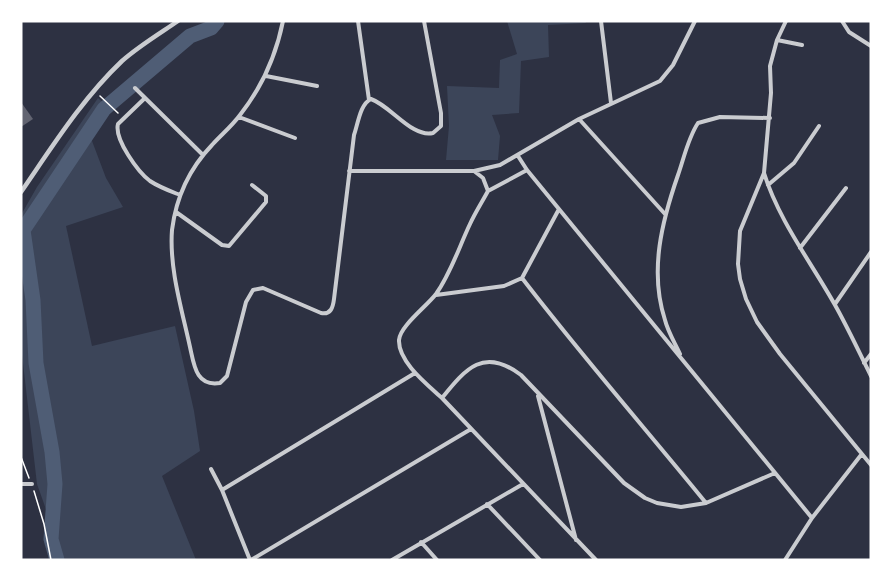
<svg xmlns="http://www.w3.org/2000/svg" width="892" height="581" font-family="Poppins,sans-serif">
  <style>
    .green { fill: #3c4559 }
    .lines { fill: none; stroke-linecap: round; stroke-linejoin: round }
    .river { stroke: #4f5d75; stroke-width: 15 }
    .building { fill: #626471 }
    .path { stroke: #fff; stroke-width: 1.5 }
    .minor { stroke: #caccd0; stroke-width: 4 }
    .tertiary { stroke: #caccd0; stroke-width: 4.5 }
  </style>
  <rect width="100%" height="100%" fill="#2d3142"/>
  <path class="green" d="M507,21h78l1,2 -38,2 1,32 -28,4 -2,52 -27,2 8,21 -2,24h-52l3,-34 -2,-40 52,2 1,-28 17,-6z
    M98,98l12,11 -21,24 17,45 17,29 -57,19 26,120 83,-20 19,85 6,40 -38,25 34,84h-132l-27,-76 -16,-138v-131l16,-28z"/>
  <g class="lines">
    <path class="river" d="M57,560l-6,-21 4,-55 -3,-32 -16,-89 -3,-63 -10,-70 81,-121 86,-73 21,-8 6,-7"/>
  </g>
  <path class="building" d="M21,102l12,17 -12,8z"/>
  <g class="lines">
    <path class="path" d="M100,96l18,17
      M21,457l8,21
      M34,491l10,33 7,36"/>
    <path class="minor" d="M283,21c-7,35 -21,66 -43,94 -8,11 -19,20 -28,30 -22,23 -36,53 -40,85 -3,38 10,80 18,117 4,18 6,40 30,36l7,-7 19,-74 7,-12 10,-2 58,25c10,2 12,-6 13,-14l20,-164c4,-11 6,-31 17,-36 20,7 41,39 62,34l8,-7v-13l-17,-92
      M358,21l11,79
      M601,21l10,82
      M786,21l-9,19 -7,26 1,27 -7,80 -24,58 -2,33 2,15 6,20 11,23 23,32 91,111
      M842,21l7,11 22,14
      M777,40l25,5
      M266,76l51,10
      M135,88l68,67
      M145,98l-27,26c-4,15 20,48 32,57 9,6 20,10 30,14
      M239,117l56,21
      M579,119l86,95
      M518,156l9,14 285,348
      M349,171h125l26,-6 79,-46 81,-38 13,-16 22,-44
      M474,171l9,7 5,13c-6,11 -13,22 -18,33 -11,23 -19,49 -34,70 -9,12 -36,32 -37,46 -1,22 29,45 43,58l154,162
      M764,173c15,48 47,89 71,132 13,23 24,47 36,71
      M768,185l26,-22 25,-37
      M488,191l39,-21
      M176,212l46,33 7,1 37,-44v-6l-14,-11
      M800,248l46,-60
      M522,278c59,77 123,150 184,225
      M436,295l68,-9 18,-8 37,-69
      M835,304l36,-52
      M680,354c-5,-11 -12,-22 -15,-34 -16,-49 -3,-99 13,-145 6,-17 10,-37 20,-52l22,-6 50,1
      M864,363l7,-9
      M538,396l38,144
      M442,398c24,-30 42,-51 79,-23l103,108 21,15 12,5 24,4 25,-4 69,-30
      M211,469l11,21 28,70
      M21,484h11
      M222,490l193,-117
      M487,504l53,56
      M421,542l16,18
      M251,560l220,-131
      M392,560l131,-76
      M785,560l27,-42 49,-63"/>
    <path class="tertiary" d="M21,192c31,-45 61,-93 101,-131 17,-15 37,-27 56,-40"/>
  </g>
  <rect width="892" height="581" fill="none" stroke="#ffffff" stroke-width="45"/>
</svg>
